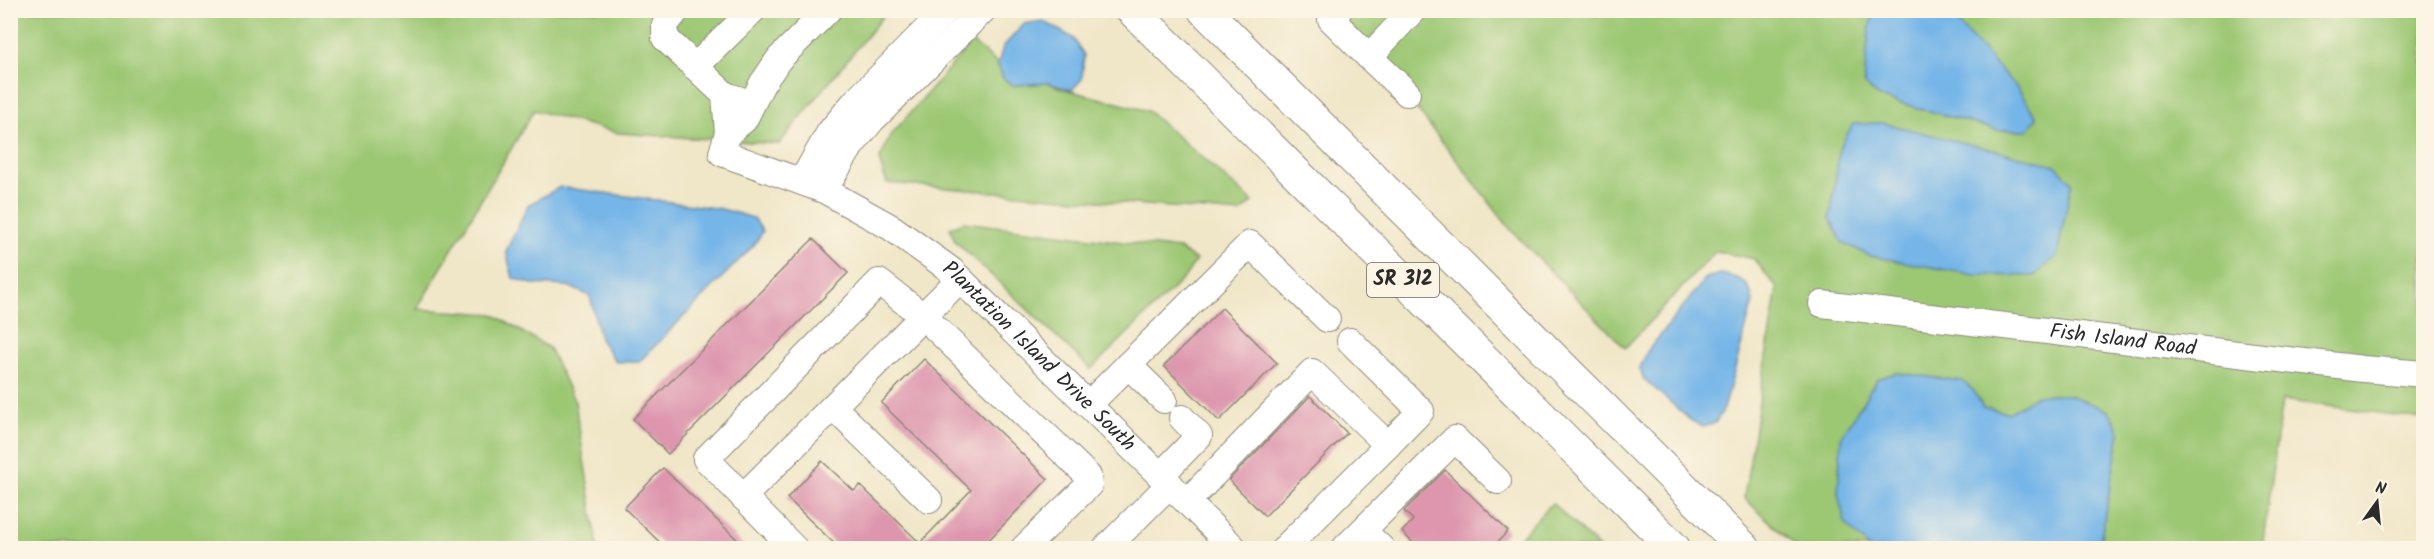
<svg xmlns="http://www.w3.org/2000/svg" width="2434" height="559" font-family="Kalam,sans-serif">
  <style>
    .green { fill: #9cc773; stroke: #64794f; stroke-width: 1.5 }
    .water { fill: #74b5e8; stroke: #50708a; stroke-width: 1.5 }
    .building { fill: #dd96ae }
    .lines { fill: none; stroke-linecap: round; stroke-linejoin: round }
    .minor-casing { stroke: #8e887a; stroke-width: 28 }
    .major-casing { stroke: #8e887a; stroke-width: 34 }
    .minor { stroke: #fff; stroke-width: 26 }
    .major { stroke: #fff; stroke-width: 32 }
    .labels { text-anchor: middle; dominant-baseline: central; stroke-width: 4.5; stroke-linejoin: round; paint-order: stroke }
    .shield { fill: #fcf5e5; stroke: #6a6863; stroke-width: 1.5 }
    .shield-label { font-size: 20px; font-weight: bold; fill: #2b2b2b }
    .street-label { font-size: 21px; fill: #2b2b2b; stroke: #fcf5e5 }
  </style>
  <rect width="100%" height="100%" fill="#fcf5e5"/>
  <filter id="ink" filterUnits="userSpaceOnUse"><feTurbulence type="fractalNoise" baseFrequency=".0167" numOctaves="2"/><feDisplacementMap in="SourceGraphic" scale="12" xChannelSelector="R" yChannelSelector="G"/><feConvolveMatrix kernelMatrix="1 2 1 2 8 2 1 2 1" color-interpolation-filters="sRGB"/></filter>
  <filter id="wash" filterUnits="userSpaceOnUse"><feTurbulence type="fractalNoise" baseFrequency=".008" numOctaves="4" result="noise"/><feDisplacementMap in="SourceGraphic" scale="24" xChannelSelector="R" yChannelSelector="G"/><feGaussianBlur stdDeviation="1.35" result="paint"/><feColorMatrix in="noise" values="0 0 0 0 0 0 0 0 0 0 0 0 0 0 0 0 0 1.4 0 .05"/><feComposite in="paint" operator="in"/></filter>
  <g filter="url(#wash)">
    <rect width="100%" height="100%" fill="#f0e6c8"/>
    <path class="green" d="M1582,10l14,6 19,-6 808,1v408l-141,-19 -20,148h-464l-54,-50 33,-210 -23,-29 -38,-8 -91,97 -114,-118 -151,-194 -23,-25z
      M10,11h877l-108,133 -161,-11 -84,-23 -117,199 76,5 56,34 26,54 23,146h-587z
      M972,42l26,22 5,14 10,7 35,-2 12,5 88,23 105,91 -13,11 -353,-30 -8,-22 11,-25z
      M963,222l216,27 17,11 -12,18 -93,91 -136,-128 -5,-13z
      M1552,503l47,45h-89z"/>
    <path class="water" d="M1874,11h73l72,79 18,28 -9,12h-31l-118,-33 -15,-13 5,-55z
      M1043,21l30,17 11,17 -2,24 -10,11 -24,-7 -35,2 -10,-7 -5,-14 5,-17 21,-23z
      M1883,123l172,42 17,17 -15,74 -23,20 -59,-1 -105,-19 -28,-14 -12,-24 10,-71 13,-23z
      M560,187l162,22 31,9 10,13 -9,14 -114,116 -24,1 -16,-23 -10,-43 -22,-10 -36,-2 -19,-6 -7,-27 22,-46z
      M1720,274c21,4 29,5 33,28l-29,107 -9,14 -12,4 -13,-7 -47,-42 -3,-10 7,-16 59,-74z
      M1896,373l66,8 11,9 10,17 26,6 28,-18h32l40,16 11,21 -21,116h-230l-24,-25 -7,-29 3,-56 36,-59z"/>
    <g id="blocks">
      <path class="building" d="M813,239l35,34 -180,181 -35,-35z
        M1222,308l55,55 -58,58 -55,-55z
        M924,359l124,120 -68,70h-140l-53,-51 35,-37 32,30 6,-6 60,58 51,-53 -90,-87z
        M1310,396l37,37 -82,83 -36,-36z
        M663,468l84,81h-80l-43,-41z
        M1445,470l63,61 -17,18h-72l-17,-17 11,-12 -9,-9z"/>
    </g>
  </g>
  <g filter="url(#ink)">
    <use href="#blocks" fill-opacity="0" stroke="#8e887a" stroke-width="1.5"/>
    <g class="lines">
      <g class="minor-casing">
        <g id="minor">
          <path d="M677,10l-12,15v13l60,57 16,5"/>
          <path d="M1339,10l-8,9 38,38 44,-47"/>
          <path d="M1369,57l38,36"/>
          <path d="M695,67l58,-57"/>
          <path id="s1" d="M725,95l3,38 -6,20 102,37 68,38 60,43 282,277"/>
          <path d="M728,133l16,-13 18,-36 17,-25 49,-49"/>
          <path d="M802,181l27,-48 25,-30 92,-93"/>
          <path d="M824,190l27,-44 21,-26 111,-110"/>
          <path id="s2" d="M1822,304l541,65 61,5"/>
          <path d="M1128,365l36,35"/>
          <path d="M1089,404l161,-160 77,75"/>
          <path d="M833,407l96,93"/>
          <path d="M1161,475l38,-39 -17,-18"/>
          <path d="M743,497l217,-218"/>
          <path d="M1187,502l125,-130 76,73 33,-34 -71,-70"/>
          <path d="M1363,531l18,17"/>
          <path d="M794,548l-88,-89 173,-177 44,34 165,160 1,9 -65,63"/>
          <path d="M1106,548l64,-64"/>
          <path d="M1285,548l103,-103"/>
          <path d="M1345,548l110,-109 43,42"/>
        </g>
      </g>
      <g class="major-casing">
        <path id="major" d="M1132,10l542,538
          M1204,10l540,538"/>
      </g>
      <use href="#minor" class="minor"/>
      <use href="#major" class="major"/>
    </g>
  </g>
  <g class="labels">
    <rect class="shield" x="1367" y="263" width="72" height="34" rx="4.5"/>
    <g class="shield-label">
      <text x="1403" y="280">SR 312</text>
    </g>
    <g class="street-label">
      <text stroke="none"><textPath href="#s2" startOffset="303">Fish Island Road</textPath></text>
      <text stroke="none"><textPath href="#s1" startOffset="441">Plantation Island Drive South</textPath></text>
    </g>
  </g>
  <rect width="2434" height="559" fill="none" stroke="#fcf5e5" stroke-width="36"/>
  <g transform="translate(2377 502) rotate(15)" stroke="#fcf5e5" stroke-width="4.5" paint-order="stroke">
  <path d="M0-4.5L10 22L0 15L-10 22Z" fill="#2b2b2b"/>
  <text y="-9" font-size="16" font-weight="bold" text-anchor="middle" fill="#2b2b2b">N</text>
  </g>
</svg>
